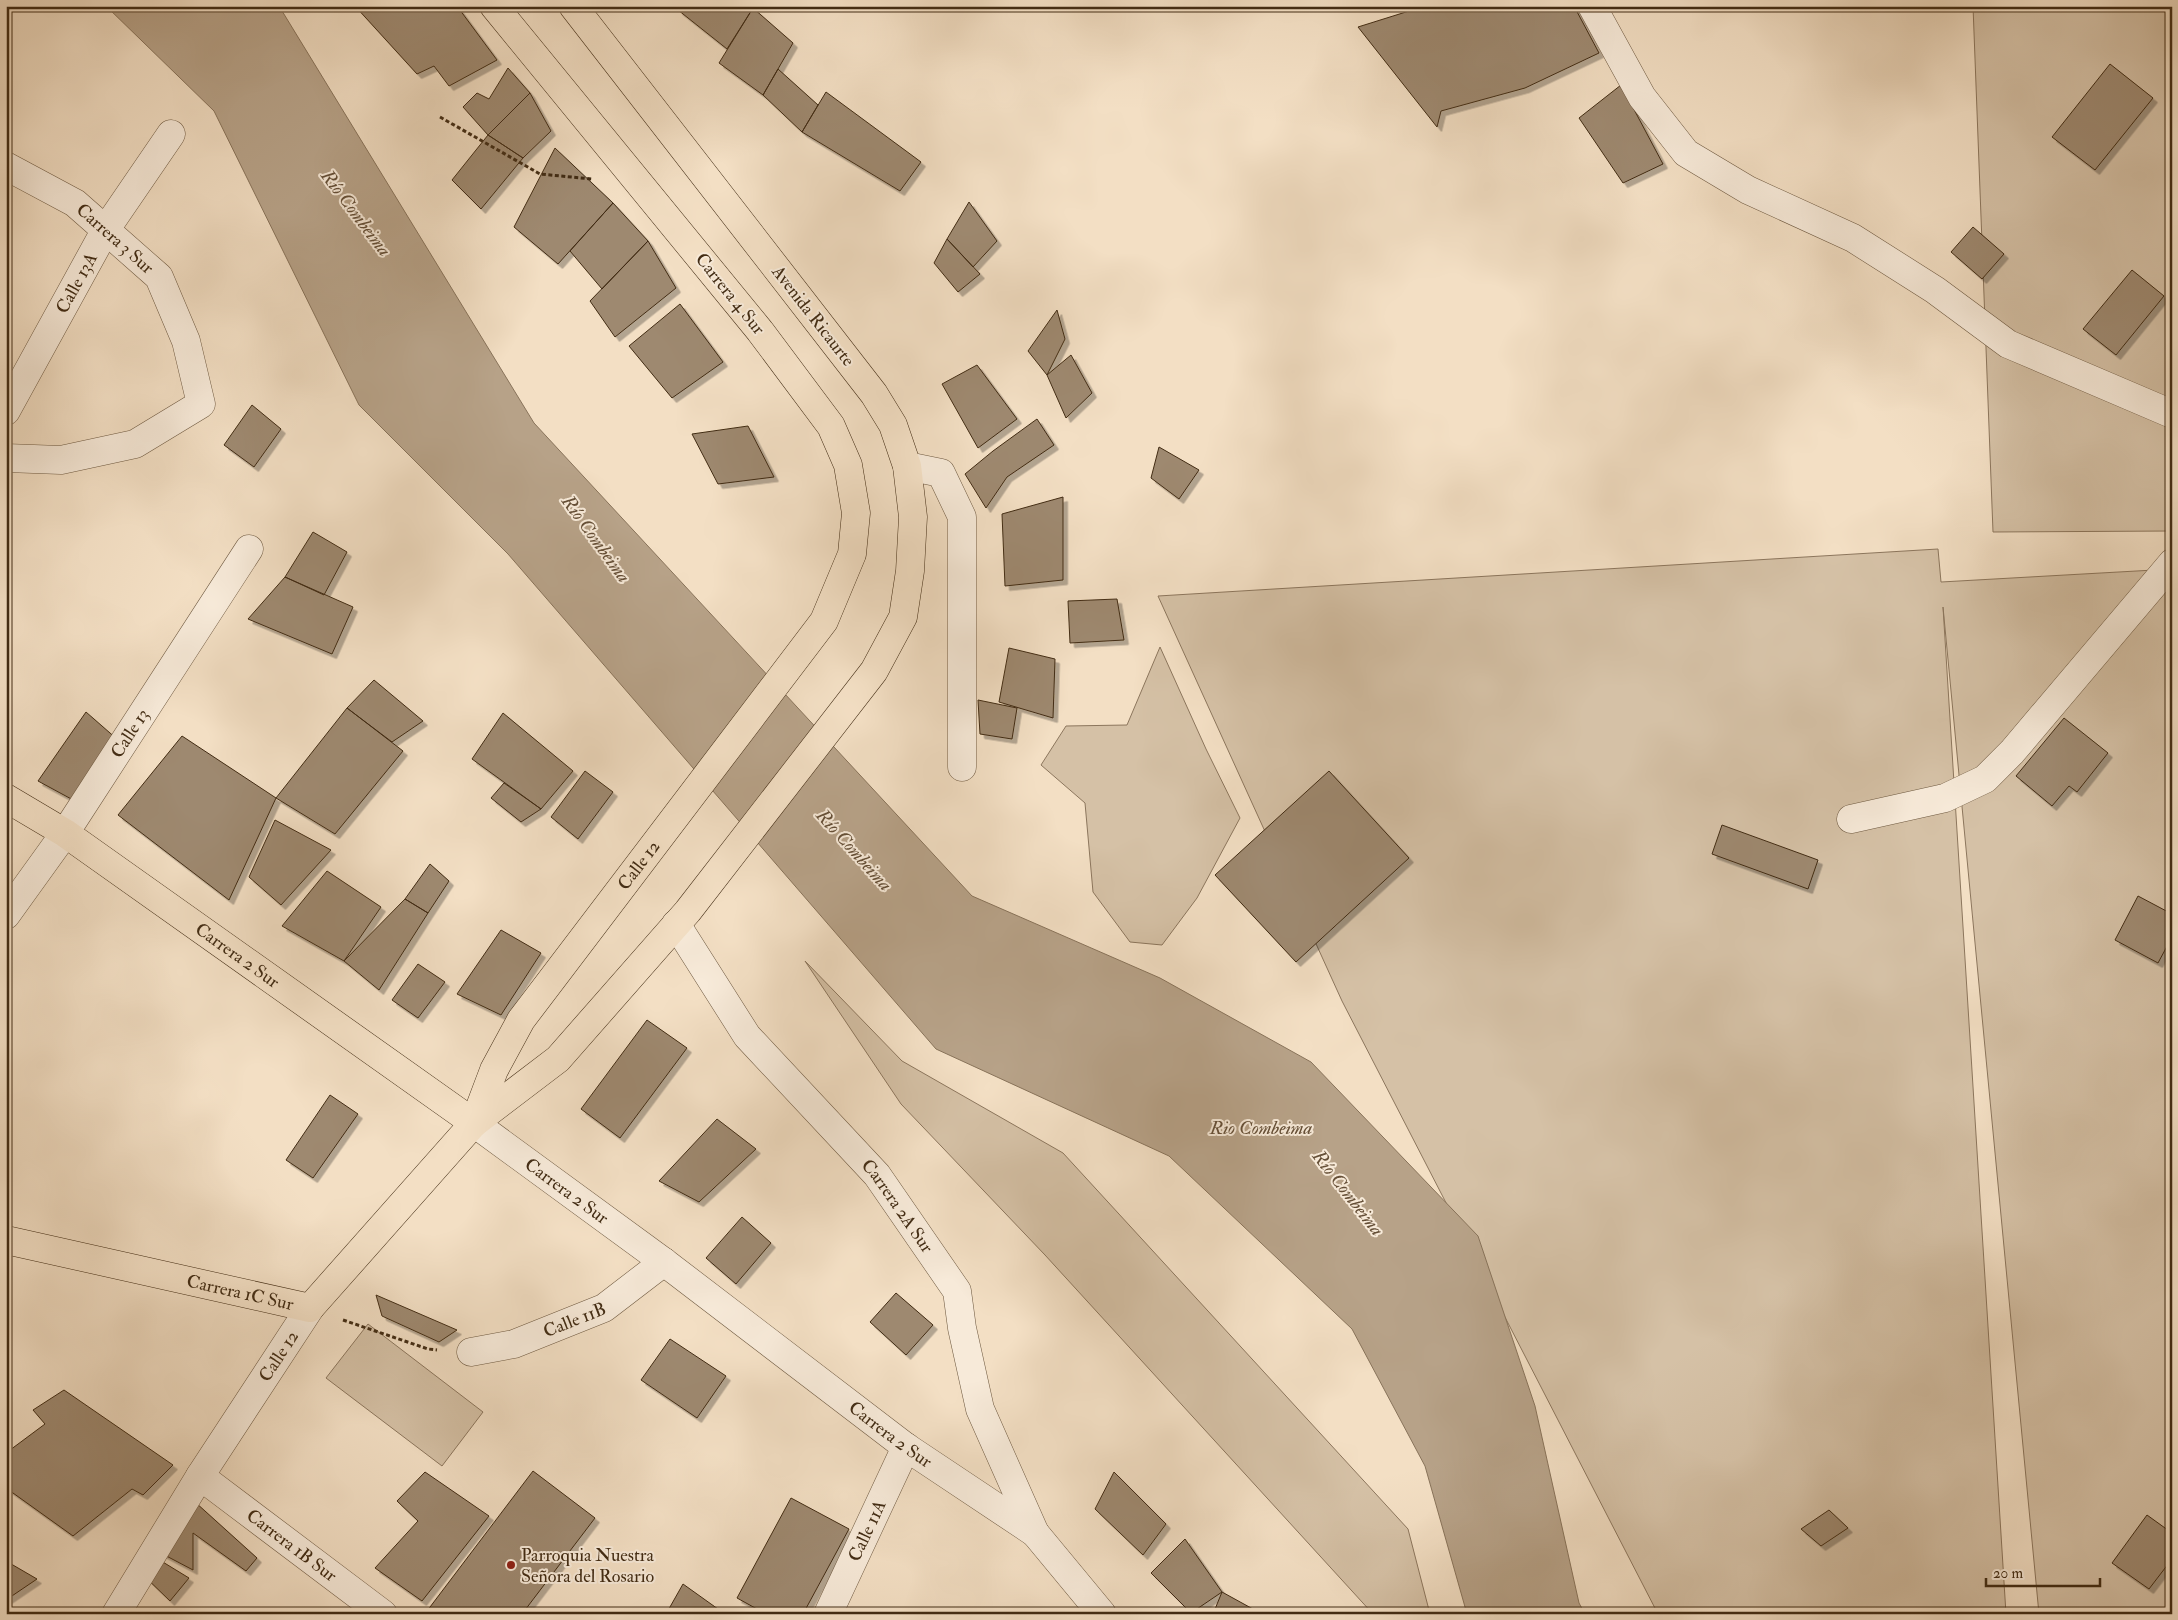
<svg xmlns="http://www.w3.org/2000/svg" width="2178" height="1620" font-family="'IM FELL Double Pica',serif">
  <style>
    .green { fill: #d5c1a6; stroke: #8c765d }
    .water { fill: #b7a288; stroke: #88735a }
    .building { fill: #9e8970; stroke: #422c14; filter: url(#shadow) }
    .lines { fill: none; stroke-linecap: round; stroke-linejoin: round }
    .minor-casing { stroke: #6e5940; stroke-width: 29 }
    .major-casing { stroke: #422c14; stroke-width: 29 }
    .path { stroke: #422c14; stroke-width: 3; stroke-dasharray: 4 2.5; stroke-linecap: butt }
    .minor { stroke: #f7ead9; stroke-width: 28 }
    .major { stroke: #f3dfc4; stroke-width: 28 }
    .poi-dot { fill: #8f2418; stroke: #f7ead9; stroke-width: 2 }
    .labels { text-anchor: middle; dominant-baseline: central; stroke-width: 4; stroke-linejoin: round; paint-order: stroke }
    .street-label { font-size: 18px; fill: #422c14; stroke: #f7ead9 }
    .poi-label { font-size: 18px; fill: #422c14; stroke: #f7ead9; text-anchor: start }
    .water-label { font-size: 19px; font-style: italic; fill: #654f37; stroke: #f7ead9 }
  </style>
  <defs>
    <filter id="shadow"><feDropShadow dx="4.5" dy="4.5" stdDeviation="0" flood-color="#0004"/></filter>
  </defs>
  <rect width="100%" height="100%" fill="#f3dfc4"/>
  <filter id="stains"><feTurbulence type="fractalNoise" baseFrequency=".004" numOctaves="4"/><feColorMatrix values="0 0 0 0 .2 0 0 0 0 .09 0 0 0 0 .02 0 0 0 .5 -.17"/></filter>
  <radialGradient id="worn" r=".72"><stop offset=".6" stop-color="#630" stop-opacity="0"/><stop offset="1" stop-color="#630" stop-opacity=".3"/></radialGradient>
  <path class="green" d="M1973,6h199v525l-179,1z
    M1938,549l3,33 231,-13v1045h-133l-96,-1007 63,1007h-348l-316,-613 -184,-405z
    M1160,647l46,102 34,69 -43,80 -35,47 -32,-3 -37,-50 -8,-89 -44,-38 25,-39 61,-1z
    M805,961l97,100 161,92 345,376 22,85h-57l-328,-359 -144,-151z
    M368,1324l115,88 -41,54 -116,-88z"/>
  <path class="water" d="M106,6h173l255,417 438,473 188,82 151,84 167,174 57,170 44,197 6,11h-118l-42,-148 -73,-137 -183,-173 -233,-107 -428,-495 -149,-149 -145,-294z"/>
  <path class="building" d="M355,6h102l40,54 -48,26 -15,-20 -17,8z
    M681,6h70l2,2 -26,41 -49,-39z
    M1425,6h149l25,47 -74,35 -84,23 -4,16 -79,-100z
    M753,8l40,35 -30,52 -44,-32z
    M2110,64l43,34 -58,72 -43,-33z
    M508,68l22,25 -42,42 -25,-28 14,-14 12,6z
    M778,69l40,36 -16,27 -39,-37z
    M1621,85l42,79 -40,19 -44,-65z
    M826,92l95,70 -21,29 -98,-59z
    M530,93l21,38 -28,27 -35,-23z
    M488,135l35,23 -42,51 -29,-29z
    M555,148l58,55 -55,61 -44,-37z
    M969,202l28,39 -24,26 -26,-28z
    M613,203l35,38 -46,48 -32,-38z
    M1973,227l31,27 -22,25 -31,-27z
    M947,239l33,35 -22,18 -24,-29z
    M648,241l28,47 -61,49 -25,-36z
    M2132,270l32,26 -48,59 -33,-26z
    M680,304l43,58 -51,36 -43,-52z
    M1057,310l8,29 -18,36 -19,-24z
    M1071,355l21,38 -26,25 -19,-43z
    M977,365l40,54 -39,29 -36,-64z
    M252,405l29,24 -27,38 -30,-22z
    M1037,419l17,26 -47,32 -21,31 -21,-34 28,-23z
    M748,426l26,51 -56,7 -26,-50z
    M1159,447l40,23 -20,29 -28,-21z
    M1063,497v83l-58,6 -3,-72z
    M313,532l34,20 -23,43 -39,-18z
    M285,577l68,30 -21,47 -84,-35z
    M1117,599l7,41 -54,3 -2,-42z
    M1009,648l46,11 -2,59 -54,-16z
    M374,680l49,41 -31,21 -45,-34z
    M978,700l39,8 -5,31 -32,-5z
    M347,708l56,43 -68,83 -59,-36z
    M86,712l32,28 -43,61 -37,-20z
    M503,713l70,58 -32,38 -69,-50z
    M2064,718l44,35 -31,39 -8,-6 -17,20 -36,-30z
    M182,736l94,62 -47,102 -111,-85z
    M585,771l28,21 -35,47 -27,-22z
    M1329,771l80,87 -113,104 -81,-87z
    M504,783l37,26 -20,13 -30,-24z
    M275,820l56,30 -50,55 -32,-28z
    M1722,825l96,35 -10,29 -96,-35z
    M430,864l19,17 -21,32 -23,-14z
    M327,871l54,36 -37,54 -62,-35z
    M2138,896l34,18v23l-14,26 -43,-23z
    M405,899l23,14 -49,77 -35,-29z
    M501,930l40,23 -40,62 -44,-21z
    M418,964l27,18 -27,36 -26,-18z
    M647,1020l40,28 -67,90 -39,-29z
    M330,1095l28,19 -45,64 -27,-18z
    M717,1119l39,30 -57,53 -40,-21z
    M742,1217l29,26 -35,41 -30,-26z
    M896,1293l37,32 -27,30 -36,-33z
    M376,1295l81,35 -18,12 -57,-26z
    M670,1339l56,37 -29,42 -56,-38z
    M64,1390l109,75 -30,30 -11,-6 -59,47 -67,-48v-35l39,-29 -12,-14z
    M533,1471l62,47 -73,96h-92l-3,-3z
    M425,1472l64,44 -67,85 -47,-33 43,-47 -21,-20z
    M1114,1472l52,52 -23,31 -48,-46z
    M791,1498l58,31 -46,85h-37l-29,-16z
    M195,1502l62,56 -11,13 -53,-38v37l-38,-20z
    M1829,1510l19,18 -27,18 -20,-17z
    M2147,1515l25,18v26l-23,30 -37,-26z
    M1185,1539l37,53 -31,21 -40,-40z
    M153,1556l36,22 -19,23 -32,-31z
    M6,1561l31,18 -31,21z
    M683,1584l42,30h-59z
    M1222,1592l40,22h-49z"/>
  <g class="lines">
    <g class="minor-casing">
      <g id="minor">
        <path d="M1592,6l50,91 44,56 62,37 105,48 82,52 73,54 164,70"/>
        <path id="s1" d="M6,166l69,37 84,74 27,64 15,63 -66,40 -74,16 -55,-2"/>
        <path id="s2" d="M6,411l100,-182 65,-95"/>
        <path d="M907,466l34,7 21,44v250"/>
        <path d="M1851,819l94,-21 40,-19 27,-27 160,-189"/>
        <path id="s3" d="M6,915l59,-82 184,-284"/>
        <path id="s4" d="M676,924l71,112 130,139 80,116 5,37 18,81 55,124"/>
        <path id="s5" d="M474,1123l190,139 242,185 129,86 67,81"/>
        <path id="s6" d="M471,1352l43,-8 90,-36 60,-46"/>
        <path id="s7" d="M200,1476l183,138"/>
        <path id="s8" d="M116,1614l84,-138 110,-168"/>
        <path id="s9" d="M828,1614l78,-167"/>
      </g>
    </g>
    <g class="major-casing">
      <g id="major">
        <path id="s10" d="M6,798l59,35 409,290"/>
        <path id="s11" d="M474,1123l20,-53 27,-50 303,-399 28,-67 4,-41 -8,-48 -17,-39 -71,-95 -266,-325"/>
        <path id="s12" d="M6,1240l304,68 164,-185 84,-64 130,-148 186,-240 29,-54 7,-46 3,-54 -6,-51 -14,-41 -19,-31 -301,-388"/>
      </g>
    </g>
    <path class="path" d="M440,117l100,57 52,5
      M343,1320l85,29 9,1"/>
    <use href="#minor" class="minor"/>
    <use href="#major" class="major"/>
  </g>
  <circle class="poi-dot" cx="511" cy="1565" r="5"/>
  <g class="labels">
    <g class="street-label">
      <text stroke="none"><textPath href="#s1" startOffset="132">Carrera 3 Sur</textPath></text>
      <text stroke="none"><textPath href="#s2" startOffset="146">Calle 13A</textPath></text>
      <text transform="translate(730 294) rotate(51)">Carrera 4 Sur</text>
      <text transform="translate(813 316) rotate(52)">Avenida Ricaurte</text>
      <text stroke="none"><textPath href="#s3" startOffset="220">Calle 13</textPath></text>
      <text stroke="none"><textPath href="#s11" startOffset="308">Calle 12</textPath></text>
      <text stroke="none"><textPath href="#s10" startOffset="280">Carrera 2 Sur</textPath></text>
      <text stroke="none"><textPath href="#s5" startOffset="115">Carrera 2 Sur</textPath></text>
      <text stroke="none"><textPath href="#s4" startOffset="360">Carrera 2A Sur</textPath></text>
      <text stroke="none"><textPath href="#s12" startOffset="240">Carrera 1C Sur</textPath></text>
      <text stroke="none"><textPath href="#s6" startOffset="109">Calle 11B</textPath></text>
      <text stroke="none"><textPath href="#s8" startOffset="305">Calle 12</textPath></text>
      <text stroke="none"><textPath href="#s5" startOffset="520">Carrera 2 Sur</textPath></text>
      <text stroke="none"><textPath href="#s9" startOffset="92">Calle 11A</textPath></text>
      <text stroke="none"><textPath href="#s7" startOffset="115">Carrera 1B Sur</textPath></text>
    </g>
    <g class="poi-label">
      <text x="521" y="1555">Parroquia Nuestra<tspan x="521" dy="21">Señora del Rosario</tspan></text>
    </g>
    <g class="water-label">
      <text transform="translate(356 213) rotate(53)">Río Combeima</text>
      <text transform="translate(596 539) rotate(54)">Río Combeima</text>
      <text transform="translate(854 850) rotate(48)">Río Combeima</text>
      <text x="1261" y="1128">Rio Combeima</text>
      <text transform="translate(1348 1193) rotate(52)">Río Combeima</text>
    </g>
  </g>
  <rect width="2178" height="1620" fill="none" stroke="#f3dfc4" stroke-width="25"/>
  <rect x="8" y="8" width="2163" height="1605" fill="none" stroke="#422c14" stroke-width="2.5"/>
  <rect x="12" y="12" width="2153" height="1595" fill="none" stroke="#422c14"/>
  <path d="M1986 1578v8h114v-8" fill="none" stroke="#422c14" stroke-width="2.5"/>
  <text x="1993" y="1578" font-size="15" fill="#422c14" stroke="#f7ead9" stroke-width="4" paint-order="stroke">20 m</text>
  <rect width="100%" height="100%" filter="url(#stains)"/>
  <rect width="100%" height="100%" fill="url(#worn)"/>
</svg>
